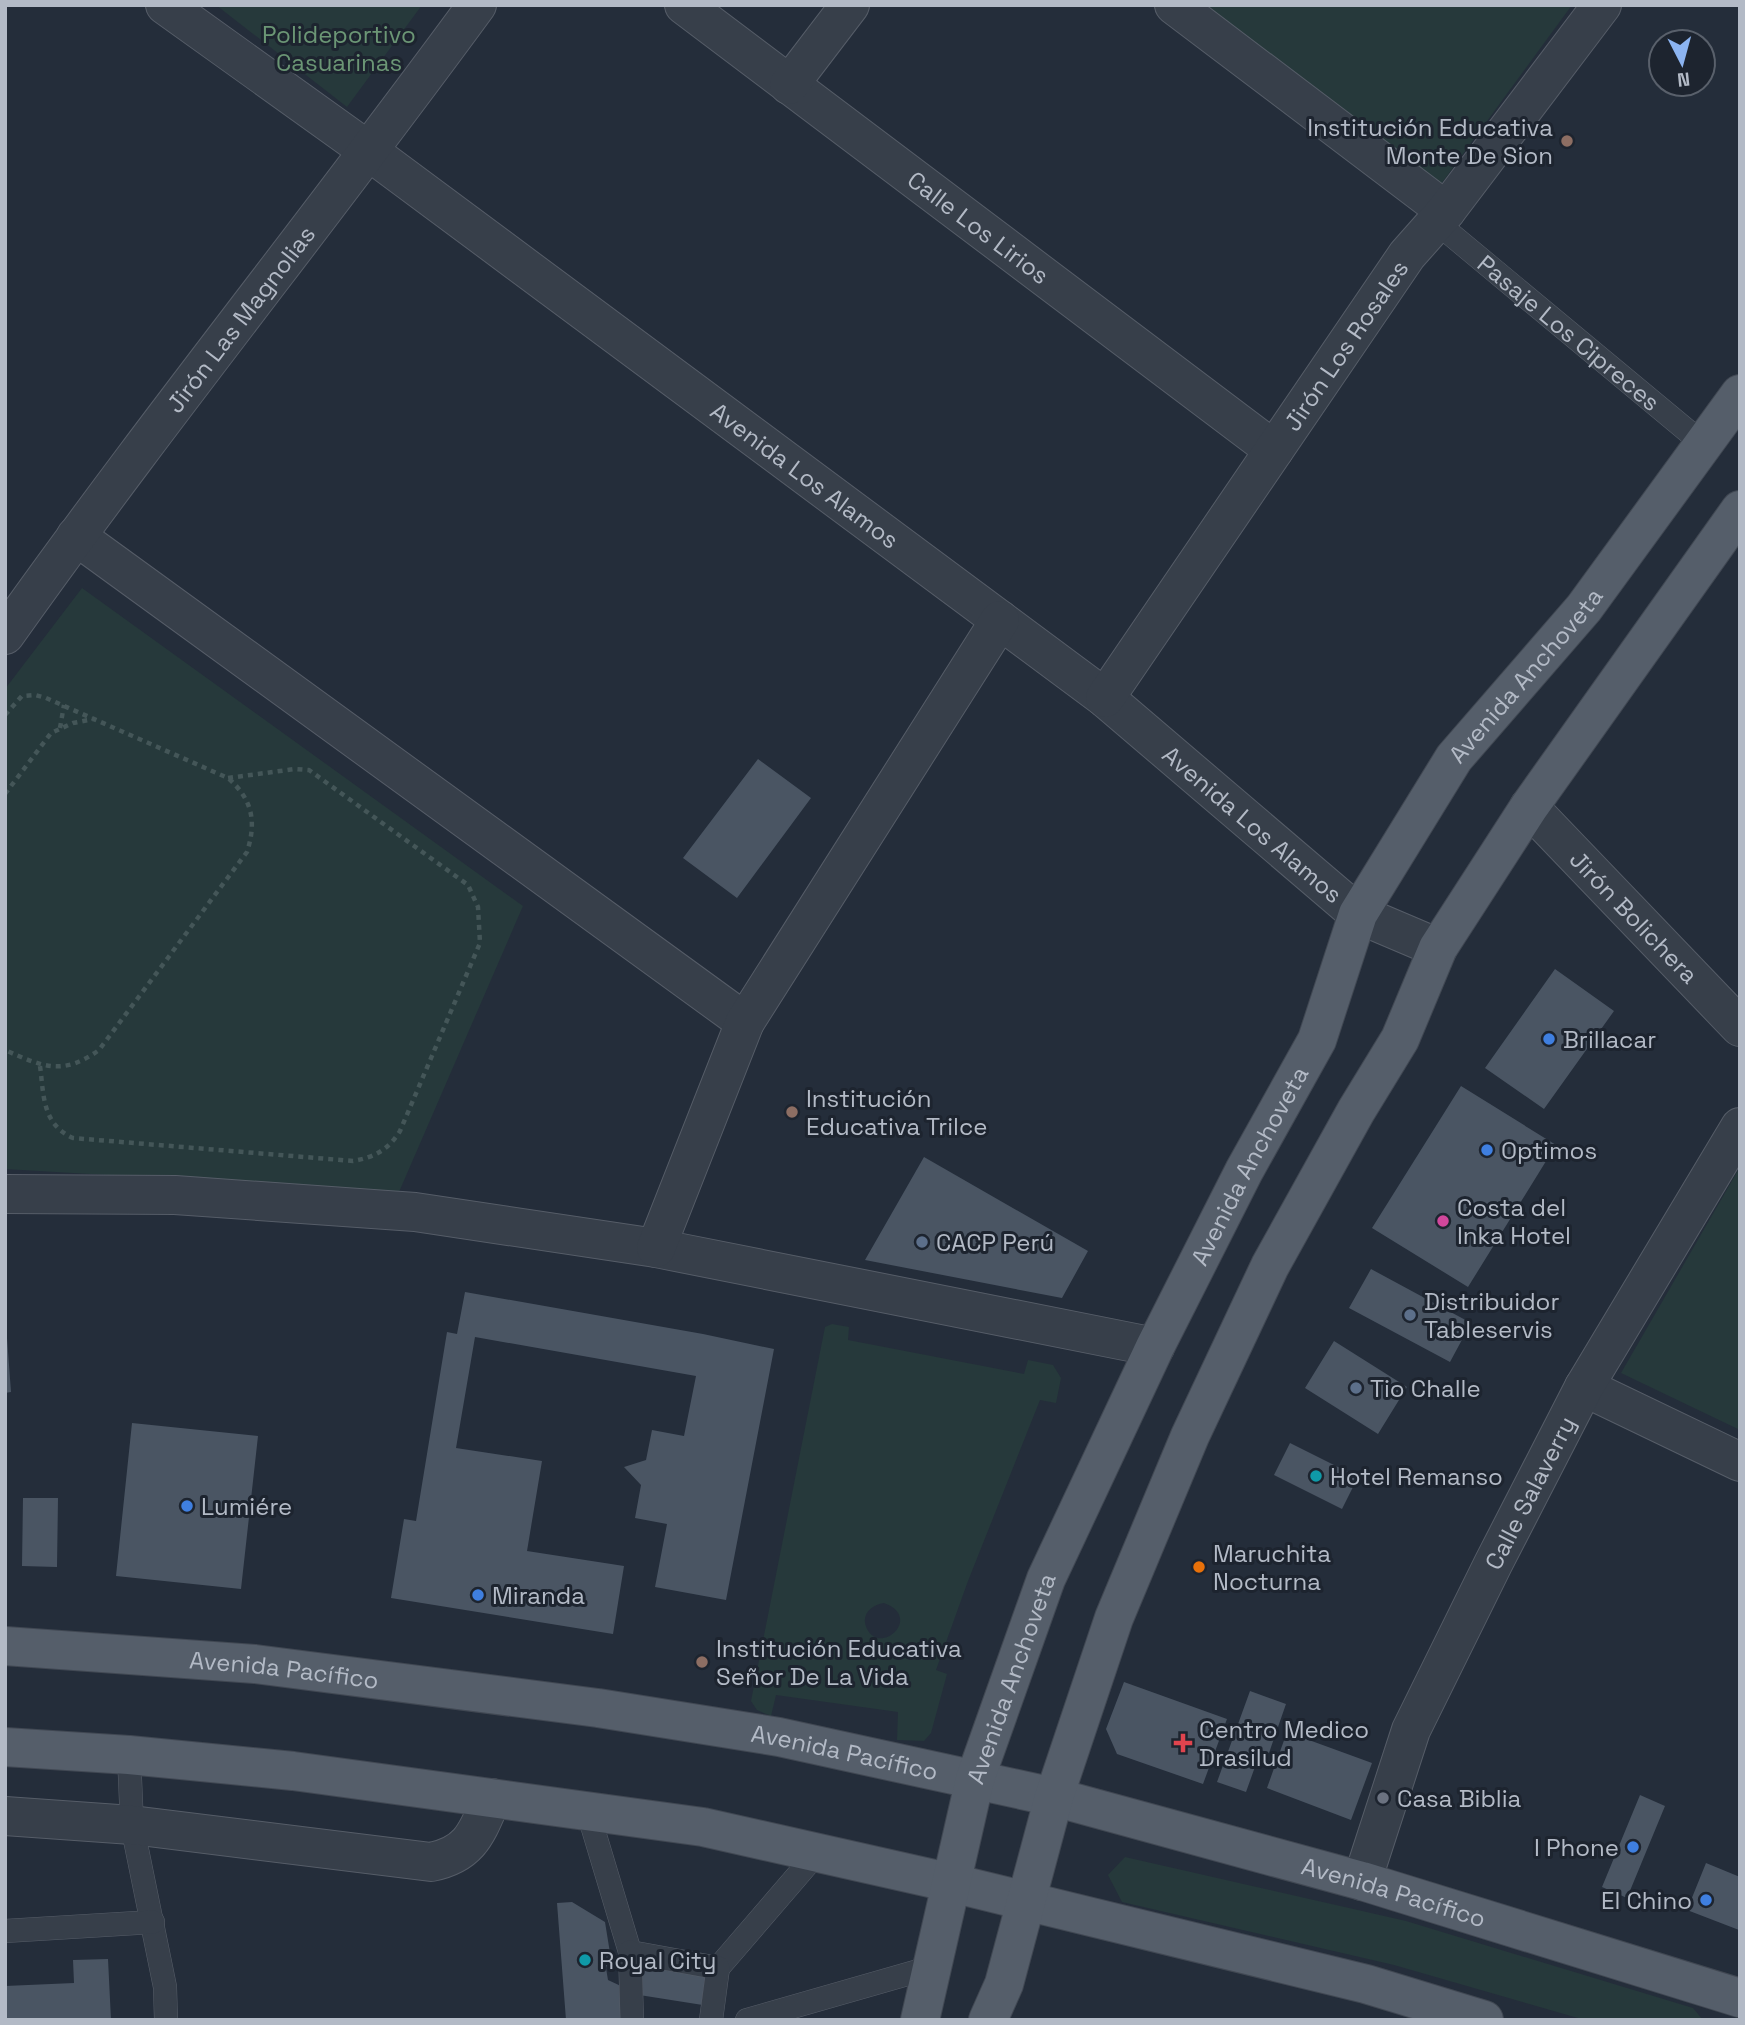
<svg xmlns="http://www.w3.org/2000/svg" width="1745" height="2025" font-family="'Space Grotesk',sans-serif">
  <style>
    .green { fill: #26393b; fill-rule: evenodd }
    .building { fill: #4a5563 }
    .lines { fill: none; stroke-linecap: round; stroke-linejoin: round }
    .service-casing { stroke: #565d68; stroke-width: 24 }
    .minor-casing { stroke: #565d68; stroke-width: 40 }
    .tertiary-casing { stroke: #565d68; stroke-width: 40 }
    .primary-casing { stroke: #414853; stroke-width: 40 }
    .path { stroke: #445658; stroke-width: 4.5; stroke-dasharray: 5 5; stroke-linecap: butt }
    .service { stroke: #373f4a; stroke-width: 23 }
    .minor { stroke: #373f4a; stroke-width: 38 }
    .tertiary { stroke: #373f4a; stroke-width: 38 }
    .primary { stroke: #555e6a; stroke-width: 38 }
    .education-dot { fill: #8d6e63; stroke: #1d242f; stroke-width: 2.5 }
    .shop-dot { fill: #3f7fe0; stroke: #1d242f; stroke-width: 2.5 }
    .hotel-dot { fill: #d1479c; stroke: #1d242f; stroke-width: 2.5 }
    .service-dot { fill: #5c6f8a; stroke: #1d242f; stroke-width: 2.5 }
    .culture-dot { fill: #0f9aa8; stroke: #1d242f; stroke-width: 2.5 }
    .food-dot { fill: #e8710a; stroke: #1d242f; stroke-width: 2.5 }
    .health-dot { fill: #e0444e; stroke: #1d242f; stroke-width: 2.5 }
    .worship-dot { fill: #6b7280; stroke: #1d242f; stroke-width: 2.5 }
    .labels { text-anchor: middle; dominant-baseline: central; stroke-width: 6; stroke-linejoin: round; paint-order: stroke }
    .park-label { font-size: 24px; fill: #6b9675; stroke: #1d242f }
    .poi-label { font-size: 24px; fill: #b3bac6; stroke: #1d242f; text-anchor: start }
    .street-label { font-size: 24px; fill: #b3bac6; stroke: #1d242f }
  </style>
  <rect width="100%" height="100%" fill="#242d3a"/>
  <path class="green" d="M216,5h206l-75,102z
    M1204,5h368l-131,179z
    M82,588l441,318 -124,286 -394,-23v-480z
    M1740,1167v263l-119,-57z
    M832,1324l17,3 -1,13 176,34 4,-14 25,5 8,13 -5,25 -16,-3 -72,181 -32,89 11,4 -16,59 -7,8 -27,-1 1,-28 -122,-17 -5,21 -14,-6 -6,-9 74,-374zM884,1603c39,14 -3,53 -17,26 -7,-14 4,-24 17,-26z
    M1125,1857l281,64 287,87 10,12h-118l-191,-55 -272,-63 -14,-27z"/>
  <path class="building" d="M758,759l53,39 -74,100 -54,-40z
    M1555,969l59,42 -70,98 -59,-41z
    M1461,1086l95,59 -88,142 -96,-59z
    M924,1157l164,94 -26,47 -197,-38z
    M1371,1269l100,54 -21,39 -101,-54z
    M465,1292l238,42 71,15 -48,251 -71,-13 12,-63 -32,-6 6,-33 -17,-18 22,-7 6,-30 32,6 12,-60 -221,-39 -19,111 86,13 -15,90 97,15 -11,68 -222,-36 13,-79 12,2 31,-189 10,2z
    M5,1338h2l4,54 -6,1z
    M1334,1341l73,46 -29,47 -73,-46z
    M132,1423l126,13 -17,153 -125,-13z
    M1290,1443l68,34 -16,32 -68,-34z
    M23,1498h35l-1,69 -35,-1z
    M1124,1682l103,37 -24,65 -86,-30 -11,-25z
    M1250,1691l36,13 -17,49 -8,-3 -15,42 -29,-10z
    M1287,1732l85,31 -21,57 -84,-32z
    M1640,1795l25,11 -38,92 -25,-11z
    M1706,1863l34,14 -1,53 -52,-20z
    M572,1902l33,20 5,31 -4,15 2,12 15,7 2,33h-59l-9,-117z
    M641,1958l75,13 -7,35 -76,-12z
    M108,1959l3,61h-106v-34l69,-3 -1,-23z"/>
  <g class="lines">
    <g class="service-casing">
      <g id="service">
        <path id="s1" d="M1436,222l266,221"/>
        <path d="M129,1755l3,70 33,162 1,33"/>
        <path d="M588,1812l42,140 88,16 99,-115"/>
        <path d="M5,1931l148,-9"/>
        <path d="M630,1952l2,68"/>
        <path d="M711,2020l7,-52"/>
        <path d="M747,2020l185,-53"/>
      </g>
    </g>
    <g class="minor-casing">
      <g id="minor">
        <path id="s2" d="M165,5l205,147 735,546 253,216 80,34"/>
        <path id="s3" d="M684,5l590,445"/>
        <path d="M1174,5l272,206"/>
        <path d="M789,85l61,-80"/>
        <path d="M76,536l669,486"/>
        <path id="s4" d="M5,635c152,-214 317,-418 472,-630"/>
        <path id="s5" d="M1105,698l302,-443 39,-44 156,-206"/>
        <path id="s6" d="M1529,807l211,220"/>
        <path d="M5,1194l170,1 240,17 241,36 499,99"/>
        <path d="M656,1248l89,-226 255,-402"/>
        <path d="M1584,1387l156,75"/>
        <path id="s7" d="M1362,1881l49,-151 82,-166 91,-177 156,-260"/>
      </g>
    </g>
    <g class="tertiary-casing">
      <path id="tertiary" d="M5,1816l127,9 299,37c40,-8 46,-30 61,-64"/>
    </g>
    <g class="primary-casing">
      <g id="primary">
        <path id="s8" d="M5,1646l250,18 343,44 181,29 275,60 308,84 378,117"/>
        <path d="M5,1747l124,8 164,16 410,56 249,56 414,101 118,36"/>
        <path id="s9" d="M920,2020l55,-241 71,-200 109,-232 89,-176 73,-131 41,-126 96,-156 130,-150 156,-214"/>
        <path d="M988,2020l16,-36 50,-187 60,-179 76,-182 80,-170 86,-155 44,-72 38,-91 91,-141 211,-297"/>
      </g>
    </g>
    <path class="path" d="M5,715l17,-19 13,-1 11,3 182,80c24,21 29,43 19,74l-148,198c-36,26 -56,17 -94,0
      M60,728l4,-23
      M5,794l46,-61 22,-10 21,-4
      M40,1066c4,30 2,58 33,72l280,23c22,-4 35,-11 47,-30l80,-188 -2,-36 -10,-22 -159,-115 -14,-1 -67,9"/>
    <use href="#service" class="service"/>
    <use href="#minor" class="minor"/>
    <use href="#tertiary" class="tertiary"/>
    <use href="#primary" class="primary"/>
  </g>
  <g class="education-dot">
    <circle cx="1567" cy="141" r="7"/>
    <circle cx="792" cy="1112" r="7"/>
    <circle cx="702" cy="1662" r="7"/>
  </g>
  <g class="shop-dot">
    <circle cx="1549" cy="1039" r="7"/>
    <circle cx="1487" cy="1150" r="7"/>
    <circle cx="187" cy="1506" r="7"/>
    <circle cx="478" cy="1595" r="7"/>
    <circle cx="1633" cy="1847" r="7"/>
    <circle cx="1706" cy="1900" r="7"/>
  </g>
  <circle class="hotel-dot" cx="1443" cy="1221" r="7"/>
  <g class="service-dot">
    <circle cx="922" cy="1242" r="7"/>
    <circle cx="1410" cy="1315" r="7"/>
    <circle cx="1356" cy="1388" r="7"/>
  </g>
  <g class="culture-dot">
    <circle cx="1316" cy="1476" r="7"/>
    <circle cx="585" cy="1960" r="7"/>
  </g>
  <circle class="food-dot" cx="1199" cy="1567" r="7"/>
  <path class="health-dot" d="M1179.5 1732.5h7v7h7v7h-7v7h-7v-7h-7v-7h7z"/>
  <circle class="worship-dot" cx="1383" cy="1798" r="7"/>
  <g class="labels">
    <g class="park-label">
      <text x="339" y="34">Polideportivo<tspan x="339" dy="28">Casuarinas</tspan></text>
    </g>
    <g class="poi-label">
      <text x="1553" y="127" text-anchor="end">Institución Educativa<tspan x="1553" dy="28">Monte De Sion</tspan></text>
      <text x="1563" y="1039">Brillacar</text>
      <text x="806" y="1098">Institución<tspan x="806" dy="28">Educativa Trilce</tspan></text>
      <text x="1501" y="1150">Optimos</text>
      <text x="1457" y="1207">Costa del<tspan x="1457" dy="28">Inka Hotel</tspan></text>
      <text x="936" y="1242">CACP Perú</text>
      <text x="1424" y="1301">Distribuidor<tspan x="1424" dy="28">Tableservis</tspan></text>
      <text x="1370" y="1388">Tio Challe</text>
      <text x="1330" y="1476">Hotel Remanso</text>
      <text x="201" y="1506">Lumiére</text>
      <text x="1213" y="1553">Maruchita<tspan x="1213" dy="28">Nocturna</tspan></text>
      <text x="492" y="1595">Miranda</text>
      <text x="716" y="1648">Institución Educativa<tspan x="716" dy="28">Señor De La Vida</tspan></text>
      <text x="1199" y="1729">Centro Medico<tspan x="1199" dy="28">Drasilud</tspan></text>
      <text x="1397" y="1798">Casa Biblia</text>
      <text x="1619" y="1847" text-anchor="end">I Phone</text>
      <text x="1692" y="1900" text-anchor="end">El Chino</text>
      <text x="599" y="1960">Royal City</text>
    </g>
    <g class="street-label">
      <text stroke="none"><textPath href="#s3" startOffset="369">Calle Los Lirios</textPath></text>
      <text stroke="none"><textPath href="#s4" startOffset="394">Jirón Las Magnolias</textPath></text>
      <text stroke="none"><textPath href="#s1" startOffset="173">Pasaje Los Cipreces</textPath></text>
      <text stroke="none"><textPath href="#s5" startOffset="427">Jirón Los Rosales</textPath></text>
      <text stroke="none"><textPath href="#s2" startOffset="794">Avenida Los Alamos</textPath></text>
      <text stroke="none"><textPath href="#s9" startOffset="1488">Avenida Anchoveta</textPath></text>
      <text stroke="none"><textPath href="#s2" startOffset="1362">Avenida Los Alamos</textPath></text>
      <text stroke="none"><textPath href="#s6" startOffset="152">Jirón Bolichera</textPath></text>
      <text stroke="none"><textPath href="#s9" startOffset="920">Avenida Anchoveta</textPath></text>
      <text stroke="none"><textPath href="#s7" startOffset="424">Calle Salaverry</textPath></text>
      <text stroke="none"><textPath href="#s8" startOffset="280">Avenida Pacífico</textPath></text>
      <text stroke="none"><textPath href="#s9" startOffset="354">Avenida Anchoveta</textPath></text>
      <text stroke="none"><textPath href="#s8" startOffset="847">Avenida Pacífico</textPath></text>
      <text stroke="none"><textPath href="#s8" startOffset="1414">Avenida Pacífico</textPath></text>
    </g>
  </g>
  <rect width="1745" height="2025" fill="none" stroke="#b3bac6" stroke-width="14"/>
  <g transform="translate(1682 63) rotate(174)"><circle r="33" fill="#1d242f" stroke="#59606b" stroke-width="2"/>
  <path d="M0-5L12 26L0 18L-12 26Z" fill="#8cb4f1"/>
  <text y="-10" font-size="19" font-weight="bold" text-anchor="middle" fill="#b3bac6">N</text>
  </g>
</svg>
